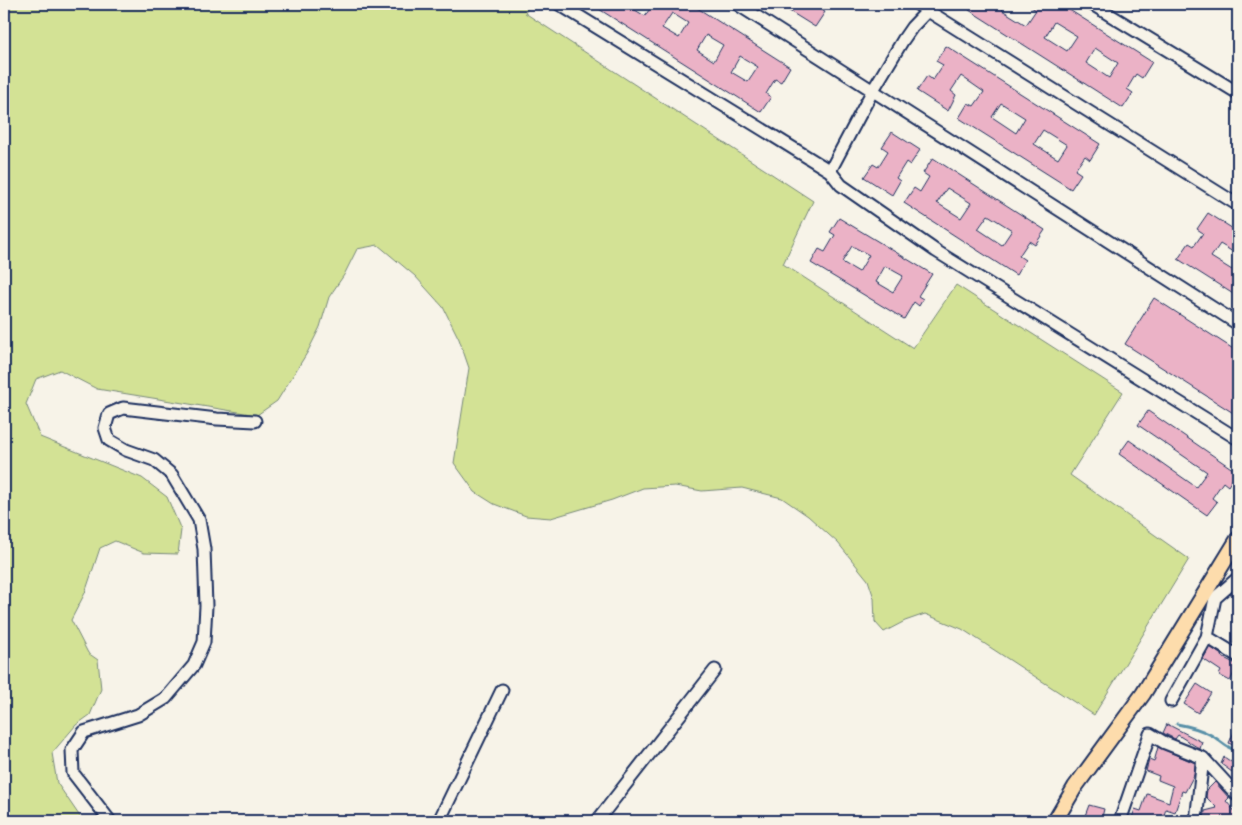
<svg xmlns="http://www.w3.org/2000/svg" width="1242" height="825" font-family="Delius,sans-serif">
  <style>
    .green { fill: #d3e295; stroke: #77887a }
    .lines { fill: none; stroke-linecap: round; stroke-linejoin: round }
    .stream { stroke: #5890a8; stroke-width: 3 }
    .building { fill: #ebb2c6; stroke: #1b2f5e; fill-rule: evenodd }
    .minor-casing { stroke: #1b2f5e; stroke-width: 15 }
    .major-casing { stroke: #1b2f5e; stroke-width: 18 }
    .minor { stroke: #f7f3e8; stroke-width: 11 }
    .major { stroke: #fddcac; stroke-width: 14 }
    .rail-casing { stroke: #1b2f5e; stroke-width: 5 }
    .rail { stroke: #f7f3e8; stroke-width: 3; stroke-dasharray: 9; stroke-linecap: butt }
  </style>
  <rect width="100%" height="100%" fill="#f7f3e8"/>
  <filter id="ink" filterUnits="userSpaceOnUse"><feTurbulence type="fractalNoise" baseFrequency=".02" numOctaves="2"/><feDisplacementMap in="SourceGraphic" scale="10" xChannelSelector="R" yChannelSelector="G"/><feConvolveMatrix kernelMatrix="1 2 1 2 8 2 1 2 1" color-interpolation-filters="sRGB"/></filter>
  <g filter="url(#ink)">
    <path class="green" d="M4,4h526l-5,9 288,188 -30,63 130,84 43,-63 167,107 -53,83 119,84 -95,156 -132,-86 -37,-15 -20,7 -21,11 -9,-10 -1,-24 -6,-18 -30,-37 -30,-27 -26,-18 -40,-10 -40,3 -27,-5 -32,2 -31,12 -61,18 -25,-2 -32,-12 -19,-12 -21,-29 15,-95 -10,-29 -16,-32 -28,-31 -37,-31 -21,4 -13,26 -15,22 -9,30 -13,26 -30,48 -20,14 -160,-26 -37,-19 -24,9 -10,25 14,33 102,41 25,19 14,33 -3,24 -34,-1 -29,-12 -15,7 -15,45 -14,27 17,33 10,7 3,29 -11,26 -14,10 -24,28 5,30 26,38h-79z"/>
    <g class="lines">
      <path class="stream" d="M1177,724c12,2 23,5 34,11 11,6 14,13 27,16"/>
    </g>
    <path class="building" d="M591,4h34l20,12 8,-12h38l99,63 -9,15 -6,-3 -9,15 5,3 -10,15zM672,13l16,10 -9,15 -17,-10zM706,35l17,10 -9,16 -17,-11zM740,56l18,11 -10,15 -17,-10z
      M778,4h44l-3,5 6,3 -10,15z
      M973,4h34l-5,6 24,15 10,-15 -10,-6h34l92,58 -10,16 -6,-4 -9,15 6,4 -10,15 -154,-98zM1054,22l23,14 -10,15 -22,-14zM1095,48l23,15 -9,15 -23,-15z
      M946,46l154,98 -10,16 -5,-4 -10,14 6,4 -10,15 -112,-71 9,-15 6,3 10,-14 -23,-16 -10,15 5,4 -8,16 -31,-20 10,-15 6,4 10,-15 -7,-4zM1001,103l24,15 -9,15 -24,-16zM1043,130l24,15 -9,14 -24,-15z
      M892,132l28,18 -10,15 -4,-3 -10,16 4,3 -8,14 -28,-18 9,-13 5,3 10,-16 -6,-4z
      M933,158l112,72 -10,15 -6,-4 -10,15 6,4 -9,15 -112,-72 10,-15 6,4 9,-15 -6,-4zM947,188l24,15 -10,15 -24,-15zM988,215l24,15 -10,15 -24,-16z
      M1208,213l30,19v23l-18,-11 -9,13 21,13 6,-10v37l-60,-38 11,-16 5,3 9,-13 -6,-4z
      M839,218l93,56 -14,22 5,3 -4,7 -5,-4 -10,17 -93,-56 8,-14 6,3 10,-17 -5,-3zM852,246l17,9 -10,17 -17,-10zM885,266l18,10 -10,16 -17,-10z
      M1154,298l84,54v64l-113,-72z
      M1148,411l89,61 -9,14 -5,-4 -11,16 5,4 -10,13 -88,-61 10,-14 67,47 11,-15 -69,-47z
      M1210,647l13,9 -1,1 16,8 -8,16 -11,-6 2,-4 -18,-12z
      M1197,684l14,9 -13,20 -14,-9z
      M1238,723v25l-9,-5z
      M1167,724l35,18 -2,7 -22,-14 -3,4 -12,-6z
      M1158,747l37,16 -1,12 -9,17 -3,-1 -7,21 -9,-3 -4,12h-31l4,-12 6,2 6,-17 22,8 4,-16 -15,-6 1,-4 -13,-5 3,-11 5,2z
      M1224,757l12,8 -4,7 -11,-8z
      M1215,782l14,16 -3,3 12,14 -5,6h-29l1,-10 12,-3 -11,-11 1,-7z
      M1089,805l15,4 -2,8 5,2v2h-24z"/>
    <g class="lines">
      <g class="minor-casing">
        <path id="minor" d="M559,4l271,167
          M737,4l501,320
          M917,4l321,201
          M934,4l-22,23 -9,13 -30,50 -43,81 11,14 95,66 302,188
          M1092,4l146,89
          M1238,578l-23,20 -8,39 31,19
          M1171,701l36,-64
          M110,821l-37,-48 -1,-23 12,-18 54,-17 28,-17 28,-33 10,-23 2,-36 -2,-57 -5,-29 -27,-45 -18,-15 -28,-10 -17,-10 -4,-12 4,-14 14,-6 94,11 38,2
          M439,821l63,-131
          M597,821l118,-151
          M1120,821l30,-87 15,9 38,15
          M1196,821l7,-63 35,38"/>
      </g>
      <g class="major-casing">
        <path id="major" d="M1055,821l20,-34 68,-93 95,-155"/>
      </g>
      <use href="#minor" class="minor"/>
      <use href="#major" class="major"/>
      <g class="rail-casing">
        <path id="rail" d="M1237,4h1"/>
      </g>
      <use href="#rail" class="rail"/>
    </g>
  </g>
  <rect width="1242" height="825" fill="none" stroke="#f7f3e8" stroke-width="20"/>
  <rect x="10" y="10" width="1222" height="805" fill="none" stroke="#1b2f5e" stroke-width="2" filter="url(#ink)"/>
</svg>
